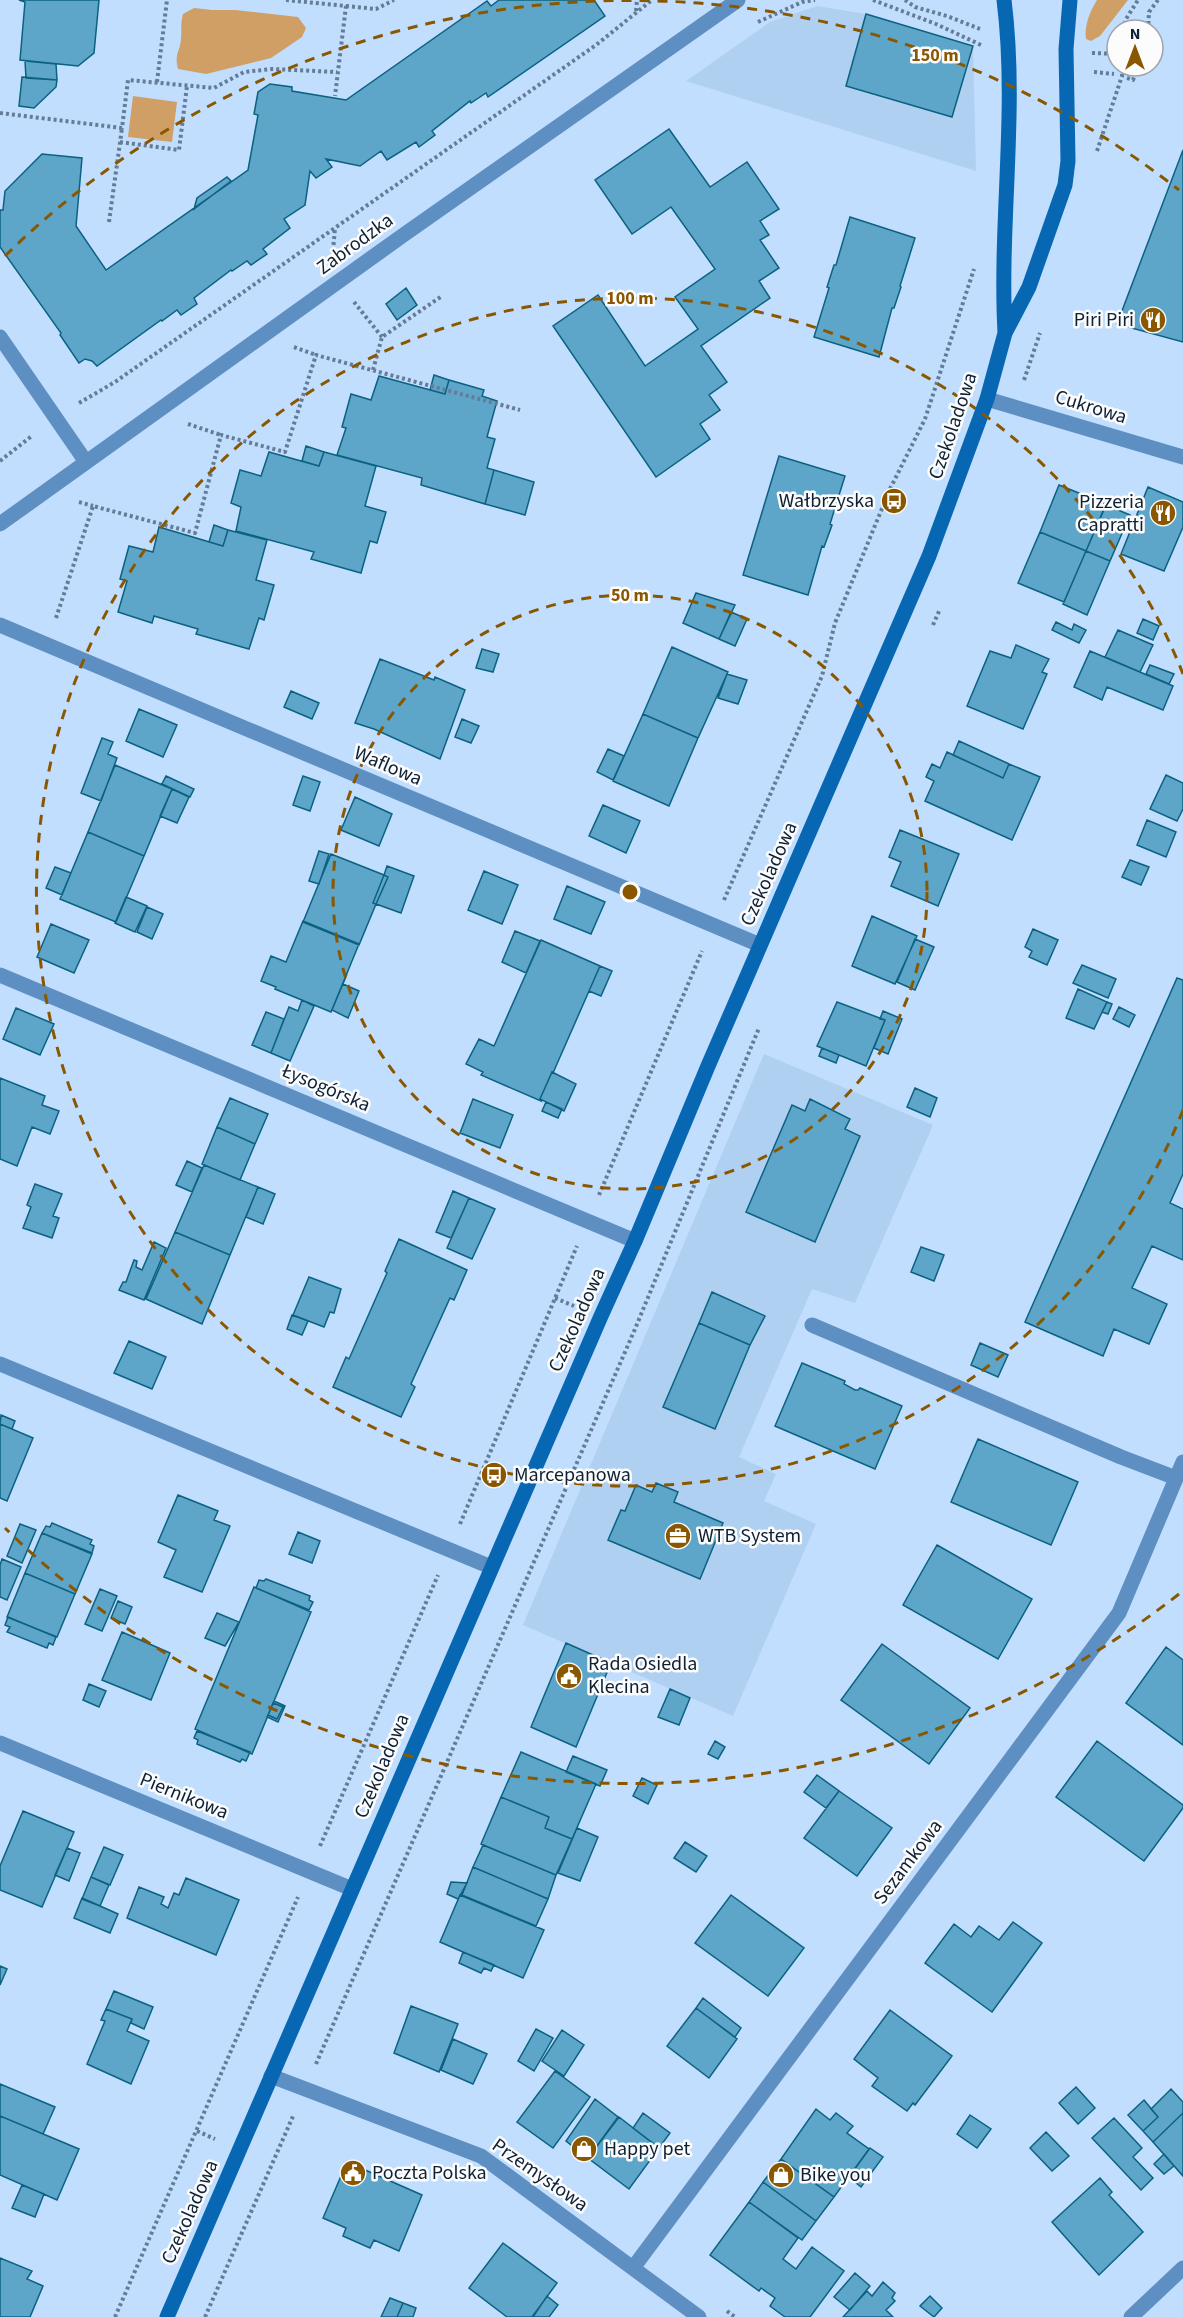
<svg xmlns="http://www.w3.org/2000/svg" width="1183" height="2317" font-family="'Source Sans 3',sans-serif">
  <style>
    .built { fill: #b0d0f2 }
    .green { fill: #cf9f66 }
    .building { fill: #5da6c9; stroke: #0c6181; stroke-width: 1.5 }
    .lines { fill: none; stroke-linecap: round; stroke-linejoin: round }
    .path { stroke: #657c96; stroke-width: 4; stroke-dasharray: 3 3; stroke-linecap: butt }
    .lane { stroke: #5e8fc2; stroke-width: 15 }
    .street { stroke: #5e8fc2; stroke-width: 15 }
    .secondary { stroke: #0767b2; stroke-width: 15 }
    .ring { fill: none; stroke: #8a5701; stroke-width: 3; stroke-dasharray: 10 8 }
    .labels { text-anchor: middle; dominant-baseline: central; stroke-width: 5; stroke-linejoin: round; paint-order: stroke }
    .street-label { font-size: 20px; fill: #0e2034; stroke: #fcfcfc }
    .poi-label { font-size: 20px; fill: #0e2034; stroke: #fcfcfc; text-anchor: start }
    .centre { fill: #8a5701; stroke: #fcfcfc; stroke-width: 3 }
    .ring-label { font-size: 18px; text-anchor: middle; font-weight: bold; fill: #8a5701; stroke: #fcfcfc; stroke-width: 5; stroke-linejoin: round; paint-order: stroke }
  </style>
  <rect width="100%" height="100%" fill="#c1defe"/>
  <path class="built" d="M817,6l49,8 107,32 3,125 -290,-90 84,-59z
    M764,1054l169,71 -78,178 -43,-14 -73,168 37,17 -12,27 52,23 -83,192 -210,-91z"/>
  <path class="green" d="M1097,0h31l-28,36 -9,5 -5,-2c-2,-13 4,-28 11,-39z
    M194,8l18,2h23l63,7 8,11 -4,9 -31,21 -65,16 -28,-5c-4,-15 2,-17 3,-30 1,-10 -1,-13 2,-25z
    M133,96l44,6 -5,40 -44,-5z"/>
  <path class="building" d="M19,0h80l-5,53 -16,13 -58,-6 5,-58z
    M499,0h95l11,16 -117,81 -2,-4 -15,10 -1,-2 -38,30 3,4 -16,12 -3,-5 -29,18 -6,-9 -21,15 -34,-7 6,8 -16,11 -6,-7 -5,34 -21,14 6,9 -27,21 4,5 -16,11 -4,-4 -15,10 -1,-1 -37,28 3,6 -16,11 -4,-5 -15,11 -1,-1 -64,46 -5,-5 -7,-2 -6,4 -19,-28 1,-2 -61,-86v-37h3l2,-19 37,-37 40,4 -6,68 30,44 142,-100 10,-55 -4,-1 4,-22 12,-8 22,3v4l54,9 141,-99 4,5z
    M866,14l107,32 -21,71 -106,-31z
    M25,61l31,3 1,16 -31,-2z
    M22,77l35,3 -1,7 -22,21 -15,-2z
    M669,129l41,58 37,-25 32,47 -19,12 9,14 -9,5 19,28 -20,13 11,17 -69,48 26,36 -18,13 11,15 -20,14 10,15 -54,38 -103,-151 45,-31 47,71 53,-37 -23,-32 40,-28 -44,-62 -39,27 -37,-54z
    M1183,150v192l-66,-18z
    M227,177l4,4 -37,28 3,-11z
    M850,217l65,21 -15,48 1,1 -7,21h-2l-13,49 -65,-20 15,-49 -2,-1 7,-22h2z
    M406,288l11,17 -20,15 -11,-16z
    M434,375l15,5 -4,14 -15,-4z
    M379,376l66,18 4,-14 35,10 -2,6 15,5 -10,36 8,2 -8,29 7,2 -9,34 -64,-19 1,-7 -85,-23 9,-27 -4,-1 9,-33 20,6z
    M306,446l18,6 -5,14 -17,-5z
    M269,452l50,14 5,-14 52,14 -11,40 21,6 -9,31 -7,-2 -9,32 -50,-14 3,-7 -78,-21 5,-24 -10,-4 9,-33 21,6z
    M779,456l66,20 -15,48 2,1 -8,22 -2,-1 -14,49 -65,-20z
    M494,470l40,12 -9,33 -40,-11z
    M1059,485l47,19 -20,47 -46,-19z
    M1148,487l35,15v25l-19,44 -43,-17z
    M1106,505l24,10 -20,46 -24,-10z
    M214,525l14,5 -5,16 -14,-4z
    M159,527l64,19 5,-16 39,10 -11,40 18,5 -10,35 -5,-2 -10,31 -53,-15 2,-5 -44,-13 -2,7 -34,-11 9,-31 -7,-2 9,-33 24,6z
    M1040,532l46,19 -22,51 -46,-19z
    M1086,551l24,10 -23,54 -24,-11z
    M696,593l39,12 -16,34 -36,-16z
    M731,612l16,7 -12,27 -16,-7z
    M1143,619l16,7 -6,14 -16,-7z
    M1056,622l16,8 2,-6 12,6 -7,13 -27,-13z
    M1118,630l35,15 -13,27 -35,-15z
    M1016,645l33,14 -7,13 5,2 -24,55 -56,-23 23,-55 21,7z
    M672,647l56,25 -30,66 -55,-24z
    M482,649l17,5 -6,18 -17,-4z
    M1090,651l83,35 -10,24 -56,-23 -5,13 -28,-13z
    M380,659l54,21 1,-3 30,13 -25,69 -66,-30 -19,-6z
    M1150,665l24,9 -5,10 -23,-10z
    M727,674l20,6 -9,24 -20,-6z
    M291,691l28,12 -7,16 -28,-12z
    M139,709l38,16 -14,32 -37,-16z
    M643,714l55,24 -29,68 -56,-25z
    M462,719l17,7 -8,17 -16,-6z
    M102,738l11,4 -5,12 9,4 -16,43 -20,-8z
    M959,741l50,23 -6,14 -50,-23z
    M608,749l16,7 -11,24 -16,-8z
    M947,752l56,26 6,-14 31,13 -28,63 -87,-39 9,-20 -8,-4 6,-13 8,4z
    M115,765l57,24 -28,67 -56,-24z
    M1166,775l17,8v26l-6,12 -27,-12z
    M166,776l28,13 -4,8 -28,-13z
    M303,776l17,6 -10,29 -17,-6z
    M172,789l17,8 -12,26 -17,-7z
    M355,797l37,17 -13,32 -38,-16z
    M603,805l37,16 -14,32 -37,-17z
    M1147,820l29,12 -10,25 -29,-12z
    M900,830l59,24 -21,52 -47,-20 10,-24 -12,-5z
    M88,832l56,24 -28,66 -56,-23z
    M319,851l10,3 -10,30 -10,-3z
    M331,854l53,21 -11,28 3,1 -17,41 -56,-23z
    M1130,860l19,7 -8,18 -19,-8z
    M387,866l27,10 -13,37 -25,-9 12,-27 -4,-2z
    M55,867l16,6 -9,22 -16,-7z
    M484,871l34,14 -16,39 -34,-14z
    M384,875l4,2 -12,27 -3,-1z
    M567,886l38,16 -14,32 -37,-15z
    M126,897l21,9 -12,26 -20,-9z
    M147,907l16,7 -11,25 -15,-7z
    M872,916l45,20 -22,48 -43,-18z
    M303,921l56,23 -28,68 -56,-23 1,-2 -15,-6 10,-25 15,6z
    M51,924l38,16 -15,33 -37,-16z
    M1033,929l25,11 -11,25 -18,-8 3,-6 -7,-4z
    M515,931l25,10 -14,32 -24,-11z
    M915,939l19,8 -19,43 -18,-8z
    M541,940l59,26 -47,107 -1,-1 -12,27 1,2 -60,-26 2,-3 -17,-8 13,-25 15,7z
    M1082,965l34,14 -8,19 -35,-15z
    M600,966l12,5 -11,25 -12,-5z
    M347,974l-4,10 16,7 -11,27 -16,-8z
    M1177,978l6,2v194l-13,29 13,6v51l-31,-14 -20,42 35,16 -18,40 -35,-15 -11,27 -78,-34z
    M1078,989l29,13 -13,27 -28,-11z
    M302,1000l12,6 -24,55 -19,-8 18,-46 9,4z
    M837,1002l48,18 -19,46 -49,-20z
    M1107,1002l5,2 -4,10 -6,-2z
    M1119,1007l16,8 -6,12 -16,-8z
    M16,1008l38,16 -14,31 -37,-16z
    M883,1011l19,8 -14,35 -14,-6 11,-28 -5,-1z
    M266,1012l18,7 -13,34 -19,-8z
    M822,1048l17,7 -3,8 -17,-7z
    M552,1072l24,12 -12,27 -24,-12z
    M0,1078l45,18 -3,9 17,6 -9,23 -18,-7 -15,39 -17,-7z
    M915,1088l22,10 -7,19 -23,-10z
    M230,1098l38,16 -13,30 -38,-17z
    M473,1099l40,16 -13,33 -40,-15z
    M810,1099l40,20 -5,10 15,7 -45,106 -69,-30 46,-107 13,6z
    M546,1102l16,7 -4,9 -16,-7z
    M217,1127l38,17 -15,36 -38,-16z
    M187,1161l15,7 -10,24 -16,-7z
    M204,1165l54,22 -28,68 -55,-23z
    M35,1184l27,10 -9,22 6,2 -7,20 -29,-10 8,-21 -4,-2z
    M258,1187l17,7 -12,30 -17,-7z
    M453,1191l16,7 -18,40 -15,-6z
    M469,1198l26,11 -23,50 -25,-11z
    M175,1232l55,23 -28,69 -56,-25z
    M399,1239l68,31 -13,30 -4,-2 -39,86 4,3 -14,30 -68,-30 13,-30 3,2 38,-86 -2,-2z
    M154,1242l12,6 -22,52 -25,-10 4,-8h3l8,-22 3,1 -1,6 6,3z
    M921,1247l23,8 -10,26 -23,-9z
    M309,1277l32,12 -7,24 -4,-1 -6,15 -31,-12z
    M712,1292l53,24 -15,29 -51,-22z
    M292,1315l16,6 -6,14 -15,-6z
    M699,1323l51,22 -35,84 -52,-22z
    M129,1341l37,16 -14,32 -38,-16z
    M980,1343l28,12 -10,22 -27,-12z
    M802,1363l43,18 -1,3 11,6h3l2,-2 42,18 -27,63 -100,-43z
    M1,1415l14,6 -3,8 -12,-5z
    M0,1424l33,14 -26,63 -7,-3z
    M978,1439l100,43 -27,63 -100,-43z
    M656,1483l22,9 -4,10 49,21 -23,56 -92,-39 13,-30 4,1 11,-26 16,7z
    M178,1495l40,16 -4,9 16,6 -28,66 -38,-15 12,-27 -18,-8z
    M52,1523l40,17 -2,4 4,2 -2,7 -50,-20 4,-7 4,1z
    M20,1524l16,6 -14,33 -15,-7z
    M298,1532l22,9 -8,22 -23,-9z
    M42,1533l50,21 -17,40 -50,-21z
    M937,1545l95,54 -34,60 -95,-54z
    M2,1559l19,8 -14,33 -7,-3v-32z
    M25,1573l50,21 -18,43 -50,-20z
    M266,1579l44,17 -1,4 4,2 -4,8 -53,-22 3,-8 5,1z
    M254,1587l57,25 -59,142 -57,-25z
    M100,1589l17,7 -15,35 -17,-7z
    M118,1601l14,6 -7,17 -14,-6z
    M217,1613l22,9 -14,24 -20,-8z
    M8,1617l48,20 -3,8 -4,-2 -2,5 -40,-16 3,-5 -5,-2z
    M122,1632l48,21 -19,47 -49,-20z
    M566,1643l45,20 -35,84 -45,-20z
    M882,1644l88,64 -41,56 -88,-64z
    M1166,1647l17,13v85l-57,-42z
    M89,1684l17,7 -7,16 -16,-7z
    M670,1689l20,9 -11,27 -21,-8z
    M274,1701l11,5 -7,16 -11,-5 1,-2 9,4 6,-12 -10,-4z
    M273,1703l10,4 -6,12 -9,-4z
    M197,1731l53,21 -4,9 -4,-2 -2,3 -43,-18 1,-4 -4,-2z
    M715,1741l10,6 -7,12 -10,-5z
    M1097,1741l86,64v3l-39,53 -88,-64z
    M521,1752l75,32 -24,55 -27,-11 4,-11 -48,-20z
    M573,1756l34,14 -7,16 -34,-14z
    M817,1775l22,16 -13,17 -22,-16z
    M642,1778l15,7 -9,19 -15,-8z
    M839,1791l53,37 -35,48 -53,-38z
    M501,1797l48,20 -4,11 27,11 -16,36 -75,-31z
    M23,1811l51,21 -32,75 -42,-17v-24z
    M577,1828l21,9 -18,44 -22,-8z
    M685,1842l22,14 -11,16 -22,-14z
    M483,1845l73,30 -8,24 -75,-32z
    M104,1847l19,8 -13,30 -19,-8z
    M67,1848l13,5 -11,28 -14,-6z
    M473,1867l75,32 -12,27 -74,-31z
    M91,1877l18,8 -9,21 -18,-7z
    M186,1878l53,22 -23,55 -89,-37 12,-31 25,10 -3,7 7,4 6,-15 5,2z
    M451,1882l16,1 -9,16 -11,-5z
    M460,1895l84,35 -21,48 -83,-36z
    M731,1895l73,53 -36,48 -73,-53z
    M82,1898l36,16 -8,19 -36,-15z
    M1013,1922l29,21 -50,69 -67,-49 29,-39 17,13 8,-11 20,14z
    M463,1952l31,13 -3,6 -7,-3 -3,5 -22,-10z
    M0,1966l7,3 -7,16z
    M114,1991l39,16 -9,22 -13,-6 1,-4 -26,-10z
    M703,1998l38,30 -6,9 -39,-29z
    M411,2006l47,18 -19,48 -45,-19z
    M696,2008l41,31 -28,39 -42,-32z
    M106,2009l26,10 -5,12 22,10 -18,43 -44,-20 18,-43 -4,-1z
    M890,2010l62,46 -37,49 -2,-2 -6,8 -35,-25 6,-8 -24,-19z
    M536,2029l17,9 -19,33 -16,-10z
    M562,2030l22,15 -20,31 -22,-15z
    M453,2039l34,15 -14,30 -32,-14z
    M555,2071l35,26 -37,51 -36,-26z
    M0,2084l55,23 -12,27 -43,-18z
    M1076,2087l19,21 -17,16 -19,-21z
    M1171,2089l12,13v11l-30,29 -10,-11 15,-14 -7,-8z
    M595,2099l23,18 -30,41 -22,-17z
    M1144,2100l14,17 -15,14 -15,-16z
    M816,2109l14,11 6,-7 17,13 -6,7 22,16 -35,48 -53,-38z
    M643,2113l27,20 -11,15 -26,-20z
    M1183,2113v63l-30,-34z
    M970,2115l21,14 -14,19 -20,-14z
    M0,2116l79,33 -22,51 -57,-25z
    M619,2117l40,31 -30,41 -41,-31z
    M1114,2118l28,30 -9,9 20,21 -12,12 -49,-52z
    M1046,2132l23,24 -17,15 -22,-23z
    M870,2148l13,9 -22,30 -12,-10z
    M1164,2154l10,12 -10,8 -10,-10z
    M781,2159l53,38 -18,24 -53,-39z
    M347,2162l75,33 -23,56 -25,-11 -4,8 -27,-12 3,-8 -23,-10z
    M1100,2178l12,14 -3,3 34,37 -44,43 -47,-53z
    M763,2182l53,39 -14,19 -53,-38z
    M22,2185l22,9 -9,23 -23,-9z
    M749,2202l49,36 -15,21 13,10 16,-22 32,24 -34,46h-25l-15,-11 5,-8 -14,-10 -2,3 -49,-36z
    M503,2243l54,40 -25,34h-25l-38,-29z
    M0,2258l32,13 -5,8 16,7 -13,31h-30z
    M855,2273l15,13 -20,24 -16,-13z
    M883,2282l12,11 -3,5 3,3 -9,9 7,7h-50l24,-26 5,5z
    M547,2296l11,9 -9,12h-16z
    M930,2296l12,12 -8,9 -14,-11z
    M390,2298l13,5 -6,14h-16z
    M403,2303l13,5 -3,9h-16z"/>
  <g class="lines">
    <path class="path" d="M286,0l60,6 -11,90
      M873,0l63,24 45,21
      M905,0l10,7 32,9 33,13
      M346,6l30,3 18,-9
      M636,11l1,-11
      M758,22l44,-20 13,-2
      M1123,30l3,-11 12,-19
      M1148,30l1,-18 9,-12
      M1092,53l25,1
      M1094,72l20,2
      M1127,78l6,2 5,-14
      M157,82l10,-82
      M0,113l122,15 6,-48 86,8 30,-16 28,-3 65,3
      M120,142l59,8 8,-64
      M1097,151l25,-75 1,-10
      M109,222l13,-94
      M333,251l2,-23
      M354,302l28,35
      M294,347l22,8
      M373,370l9,-33 60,-41
      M1024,380l16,-47
      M79,403l36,-21 481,-337 56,-45
      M188,424l33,11
      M0,461l33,-26
      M79,502l14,4
      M56,618l37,-112 102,27 26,-98 64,17 31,-97 204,55
      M933,625l7,-16
      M724,900l98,-224 13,-53 55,-134 35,-70 49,-150
      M599,1195l103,-244
      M555,1298l19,8
      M460,1524l117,-278
      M320,1846l118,-271
      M316,2064l319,-735 124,-301
      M197,2131l18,8
      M727,2311l8,6
      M115,2317l183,-420
      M205,2317l89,-203"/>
    <path class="lane" d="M812,1325l309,132 55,21"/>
    <path class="street" d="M0,337l86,125
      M987,399l196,58
      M0,524l402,-288 336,-236
      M0,625l760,320
      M0,975l635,266
      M0,1364l491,203
      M0,1743l352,146
      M271,2076l210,80 218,161
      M633,2268l486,-655 64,-151
      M1131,2317l52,-49"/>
    <path class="secondary" d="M1004,0c14,110 -5,222 1,333
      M167,2317l434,-1001 34,-75 73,-175 221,-510 58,-157 18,-66 24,-46 36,-102 3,-24 -2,-112 4,-49"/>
  </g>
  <g class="ring">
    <circle cx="630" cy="892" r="297"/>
    <path d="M1183 1110A594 594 0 1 1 1183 674"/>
    <path d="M1179 1594A891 891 0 0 1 5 1528M5 256A891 891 0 0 1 1179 190"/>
  </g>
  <defs>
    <g id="restaurant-disc" transform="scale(1.35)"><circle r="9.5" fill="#8a5701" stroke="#fcfcfc"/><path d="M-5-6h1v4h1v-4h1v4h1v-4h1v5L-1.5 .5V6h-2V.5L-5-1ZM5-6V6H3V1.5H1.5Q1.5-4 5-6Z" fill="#fff"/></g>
    <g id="bus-disc" transform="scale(1.35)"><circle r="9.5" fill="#8a5701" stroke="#fcfcfc"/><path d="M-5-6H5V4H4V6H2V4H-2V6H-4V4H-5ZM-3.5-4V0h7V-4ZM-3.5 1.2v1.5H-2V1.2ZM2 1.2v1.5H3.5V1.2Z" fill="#fff"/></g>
    <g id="office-disc" transform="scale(1.35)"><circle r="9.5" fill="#8a5701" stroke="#fcfcfc"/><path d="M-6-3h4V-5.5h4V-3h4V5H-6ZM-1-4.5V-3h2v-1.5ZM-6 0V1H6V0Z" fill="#fff"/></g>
    <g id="civic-disc" transform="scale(1.35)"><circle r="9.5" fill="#8a5701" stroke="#fcfcfc"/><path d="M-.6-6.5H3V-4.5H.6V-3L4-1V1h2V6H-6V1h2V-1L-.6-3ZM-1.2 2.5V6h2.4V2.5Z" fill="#fff"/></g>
    <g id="shop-disc" transform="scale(1.35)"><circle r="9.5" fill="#8a5701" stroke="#fcfcfc"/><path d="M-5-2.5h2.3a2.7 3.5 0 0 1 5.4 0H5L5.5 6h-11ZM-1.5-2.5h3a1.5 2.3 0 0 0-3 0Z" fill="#fff"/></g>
  </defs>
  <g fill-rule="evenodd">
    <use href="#restaurant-disc" x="1153" y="320"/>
    <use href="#bus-disc" x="894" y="501"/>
    <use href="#restaurant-disc" x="1163" y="513"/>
    <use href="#bus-disc" x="494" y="1475"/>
    <use href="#office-disc" x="678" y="1536"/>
    <use href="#civic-disc" x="569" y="1676"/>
    <use href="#shop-disc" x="584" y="2149"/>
    <use href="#civic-disc" x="353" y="2173"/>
    <use href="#shop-disc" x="781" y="2175"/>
  </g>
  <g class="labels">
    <g class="street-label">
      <text transform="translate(355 244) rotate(-36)">Zabrodzka</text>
      <text transform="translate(1091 407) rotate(17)">Cukrowa</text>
      <text transform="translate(953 426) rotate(-71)">Czekoladowa</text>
      <text transform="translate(388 766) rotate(23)">Waflowa</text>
      <text transform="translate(769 874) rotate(-66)">Czekoladowa</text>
      <text transform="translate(326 1088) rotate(23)">Łysogórska</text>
      <text transform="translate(577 1320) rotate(-66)">Czekoladowa</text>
      <text transform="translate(382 1766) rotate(-67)">Czekoladowa</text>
      <text transform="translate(184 1796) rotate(22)">Piernikowa</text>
      <text transform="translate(908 1862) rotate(-53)">Sezamkowa</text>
      <text transform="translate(540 2175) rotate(35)">Przemysłowa</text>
      <text transform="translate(190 2212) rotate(-66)">Czekoladowa</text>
    </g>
    <g class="poi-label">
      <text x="1134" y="320" text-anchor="end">Piri Piri</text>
      <text x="874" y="501" text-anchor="end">Wałbrzyska</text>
      <text x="1144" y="502" text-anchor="end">Pizzeria<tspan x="1144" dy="23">Capratti</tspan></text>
      <text x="514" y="1475">Marcepanowa</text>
      <text x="698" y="1536">WTB System</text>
      <text x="588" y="1664">Rada Osiedla<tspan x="588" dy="23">Klecina</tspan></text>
      <text x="604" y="2149">Happy pet</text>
      <text x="372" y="2173">Poczta Polska</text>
      <text x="800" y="2175">Bike you</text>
    </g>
  </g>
  <circle cx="630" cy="892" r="9" class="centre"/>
  <g class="ring-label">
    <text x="935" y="61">150 m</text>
    <text x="630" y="304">100 m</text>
    <text x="630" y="601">50 m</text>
  </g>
  <g transform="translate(1135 48)"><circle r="28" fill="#fcfcfc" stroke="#9da4ac" stroke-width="1.5"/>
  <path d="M0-4.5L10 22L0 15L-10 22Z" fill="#8a5701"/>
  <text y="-9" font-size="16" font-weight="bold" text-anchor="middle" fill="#0e2034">N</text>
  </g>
</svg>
